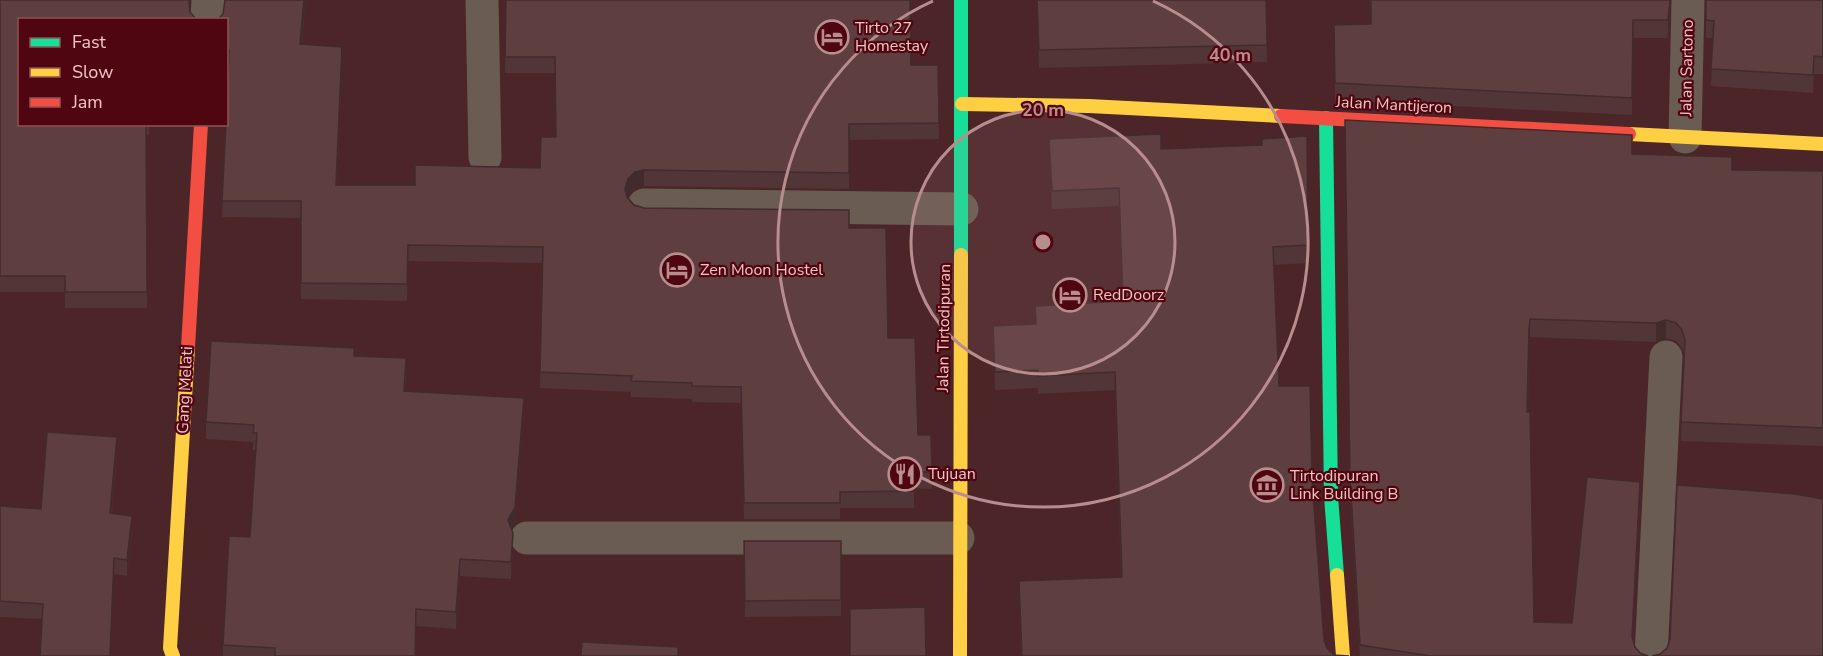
<svg xmlns="http://www.w3.org/2000/svg" width="1823" height="656" font-family="'Nunito Sans',sans-serif">
  <style>
    .lines { fill: none; stroke-linecap: round; stroke-linejoin: round }
    .street { stroke: #6a5c53; stroke-width: 33 }
    .fast { stroke: #16e098; stroke-width: 14 }
    .slow { stroke: #ffcf43; stroke-width: 14 }
    .jam { stroke: #f24e42; stroke-width: 14 }
    .wall { fill: #523537 }
    .shaded-wall { fill: #422b2d }
    .building { fill: #5f3e40; stroke: #422b2d; stroke-width: 1.5 }
    .ring { fill: none; stroke: #b88d8d; stroke-width: 3 }
    .labels { text-anchor: middle; dominant-baseline: central; stroke-width: 4.5; stroke-linejoin: round; paint-order: stroke }
    .poi-label { font-size: 16px; fill: #f2c5c3; stroke: #500611; text-anchor: start }
    .street-label { font-size: 16px; fill: #f2c5c3; stroke: #500611 }
    .centre { fill: #b88d8d; stroke: #500611; stroke-width: 3 }
    .ring-label { font-size: 18px; text-anchor: middle; font-weight: bold; fill: #b88d8d; stroke: #500611; stroke-width: 4.5; stroke-linejoin: round; paint-order: stroke }
  </style>
  <rect width="100%" height="100%" fill="#4c2528"/>
  <g class="lines">
    <path class="street" d="M482,0l3,157
      M207,20l1,-20
      M1685,137l3,-137
      M644,205l318,4
      M527,538h431
      M1651,656l15,-299"/>
    <path class="fast" d="M1326,118l5,378 6,79
      M961,255v-255"/>
    <path class="slow" d="M962,104l127,2 192,10
      M1629,134l194,10
      M1337,575l6,81
      M173,656l-3,-8 18,-300
      M960,656l1,-401"/>
    <path class="jam" d="M1281,116l348,18
      M188,348l13,-224"/>
  </g>
  <path class="wall" d="M0,0h189v7l-169,117h129v11h-3l1,173h-82v-16h-65z
    M225,0h81l-4,44 40,19 -5,122h78l125,-17 16,-31 -1,-64h-50l1,-73 405,65h27l1,74 -90,1v49l-205,-3 -9,2 -7,7v3l6,7 10,3 205,20 39,110 30,97h13l1,54 -18,-1v20h-74v11h-96l-3,-116 -49,-1v-3l-61,-2v-5l-91,-4 2,-125 -134,-2 -1,40 -106,-2v-81l-79,-1 7,-151h-3v-46l-3,-6z
    M1037,0h229l1,62 -228,6z
    M1370,0h301l-3,38h-35l-1,77 -297,-15 -1,-75 37,-1z
    M1706,0h117v74h-9l-1,19 -102,-7 2,-48h-7z
    M1345,120l287,34 100,16 91,1v275l-142,-5 3,-86 -2,-7 -6,-7 -10,-3 -10,4 -126,-5 -1,10 -1,65 6,210 38,1 68,-123 -7,140 2,7 5,6 8,3h-288l-10,-161z
    M1307,136l1,127 -35,2 6,121 33,94 12,160 3,8 7,7 15,1h-328l-2,-75 102,-4 -6,-187 -77,4v-6l-43,2 -2,-64 42,-2v-18l88,-4 -4,-96 -67,3 -3,-70 112,10 101,-4z
    M354,356l52,19 -1,16 119,24 -9,109 -3,6 1,20 -2,29 -51,-3 -4,53 -40,-3 -1,30h-192v-11l27,-108 6,-87h-3v-8l-47,-3v-17z
    M117,453l-5,60 20,19 -5,44 -13,-2 -72,45 -42,-2v-111l41,3z
    M744,541h97v75l-96,1z"/>
  <path class="shaded-wall" d="M304,0h2l-6,60v-16z
    M1670,0h1l-3,38v-18z
    M342,47v16l-6,138v-16z
    M644,170v16l-9,2 -7,7 -3,10v-16l3,-10 7,-7z
    M1530,319v18l-1,10v-19z
    M1666,320v18l-10,4v-19z
    M524,398v17l-9,109 -7,13v-17z
    M117,437v16l-7,76v-16z
    M1640,482v18l-8,155v-18z
    M132,516v16l-5,44v-16z
    M513,533v17l-2,29v-17z
    M114,558v16l-4,82z
    M460,559v17l-4,53v-17z"/>
  <path class="building" d="M0,0h189l1,12 7,8h-177v104h126l1,168h-82v-16h-65z
    M225,0h79l-4,44 42,3 -6,138h79v-20l125,3 1,-31h15l-1,-80h-50l1,-57h404l1,65h27l1,58 -90,1v49l-205,-3 -9,2 -7,7 -3,10 2,8 7,8 10,3 205,2v18h37l2,110h27l3,97h13l1,37h-18v19l-74,1v11h-96l-3,-116 -49,-1v-3l-61,-2 1,-5 -92,-4 3,-125 -135,-2 -1,39 -106,-1v-82h-79l4,-77 3,-74h-3v-30h-9l6,-6z
    M1037,0h229l1,45 -228,5z
    M1371,0h299l-2,20h-35l-1,78 -297,-15 -1,-58 37,-1z
    M1706,0h117v57l-9,-1 -1,19 -102,-6 3,-48 -8,-1z
    M1345,120l287,15v19l100,3v13l91,1v257l-142,-6 4,-82 -3,-10 -6,-7 -10,-3 -10,3 -126,-4 -1,9 -2,84h3l4,210 38,1 15,-146 53,5 -8,155 3,10 5,6 8,3h-217l-71,-11 -10,-168z
    M1161,134v15l101,-4v-6l45,-3 1,109 -35,2 6,139h31l2,94 12,160 3,8 7,7 15,1h-327l-3,-75 103,-4 -7,-205 -77,4v-6l-43,2 -2,-46 43,-2 -1,-18 88,-5 -4,-113 -67,3 -3,-52z
    M211,341l143,7v8l52,2 -2,33 120,7 -9,109 -7,13 5,13 -2,29 -51,-3 -4,53 -40,-3 -1,47h-140v-8l-52,-3 6,-109 21,1 7,-104h-4l1,-8 -48,-3z
    M47,432l70,5 -7,76 22,3 -5,44 -13,-2 -4,98h-70l3,-52 -43,-3v-95l41,3z
    M1677,485l118,9 28,5v157h-171l8,-2 7,-6 3,-9z
    M744,541h97v59l-96,1z
    M925,607l1,49h-76v-47z
    M582,642l96,5v9h-97z"/>
  <circle cx="1043" cy="242" r="132" fill="#b88d8d" fill-opacity=".12"/>
  <g class="ring">
    <circle cx="1043" cy="242" r="132"/>
    <path d="M1153 1A265 265 0 1 1 933 1"/>
  </g>
  <defs>
    <g id="hotel-ring" transform="scale(1.725)"><circle r="9.5" fill="#500611" stroke="#b88d8d" stroke-width="1.5"/><path d="M-6-4.5h1.5V1H6V5H4.5V3h-9V5H-6ZM-4 0a1.8 1.8 0 1 1 3.6 0ZM.5 0V-2.5h3Q6-2.5 6 0Z" fill="#b88d8d"/></g>
    <g id="restaurant-ring" transform="scale(1.725)"><circle r="9.5" fill="#500611" stroke="#b88d8d" stroke-width="1.5"/><path d="M-5-6h1v4h1v-4h1v4h1v-4h1v5L-1.5 .5V6h-2V.5L-5-1ZM5-6V6H3V1.5H1.5Q1.5-4 5-6Z" fill="#b88d8d"/></g>
    <g id="museum-ring" transform="scale(1.725)"><circle r="9.5" fill="#500611" stroke="#b88d8d" stroke-width="1.5"/><path d="M0-6L6-3V-2H-6V-3ZM-5-1h2V3h-2ZM-1-1h2V3h-2ZM3-1h2V3H3ZM-6 4H6V6H-6Z" fill="#b88d8d"/></g>
  </defs>
  <g fill-rule="evenodd">
    <use href="#hotel-ring" x="832" y="37"/>
    <use href="#hotel-ring" x="677" y="270"/>
    <use href="#hotel-ring" x="1070" y="295"/>
    <use href="#restaurant-ring" x="905" y="474"/>
    <use href="#museum-ring" x="1267" y="485"/>
  </g>
  <g class="labels">
    <g class="poi-label">
      <text x="855" y="28">Tirto 27<tspan x="855" dy="18">Homestay</tspan></text>
      <text x="700" y="270">Zen Moon Hostel</text>
      <text x="1093" y="295">RedDoorz</text>
      <text x="928" y="474">Tujuan</text>
      <text x="1290" y="476">Tirtodipuran<tspan x="1290" dy="18">Link Building B</tspan></text>
    </g>
    <g class="street-label">
      <text transform="translate(1687 68) rotate(-89)">Jalan Sartono</text>
      <text transform="translate(1394 105) rotate(3)">Jalan Mantijeron</text>
      <text transform="translate(944 328) rotate(-89)">Jalan Tirtodipuran</text>
      <text transform="translate(185 390) rotate(-87)">Gang Melati</text>
    </g>
  </g>
  <circle cx="1043" cy="242" r="9" class="centre"/>
  <g class="ring-label">
    <text x="1230" y="61">40 m</text>
    <text x="1043" y="116">20 m</text>
  </g>
  <rect x="18" y="18" width="210" height="108" fill="#500611" stroke="#915258" stroke-width="1.5"/>
  <rect x="30" y="38" width="30" height="9" fill="#16e098" stroke="#915258" stroke-width="1.5"/>
  <text x="72" y="48" font-size="18" fill="#f2c5c3">Fast</text>
  <rect x="30" y="68" width="30" height="9" fill="#ffcf43" stroke="#915258" stroke-width="1.5"/>
  <text x="72" y="78" font-size="18" fill="#f2c5c3">Slow</text>
  <rect x="30" y="98" width="30" height="9" fill="#f24e42" stroke="#915258" stroke-width="1.5"/>
  <text x="72" y="108" font-size="18" fill="#f2c5c3">Jam</text>
</svg>
